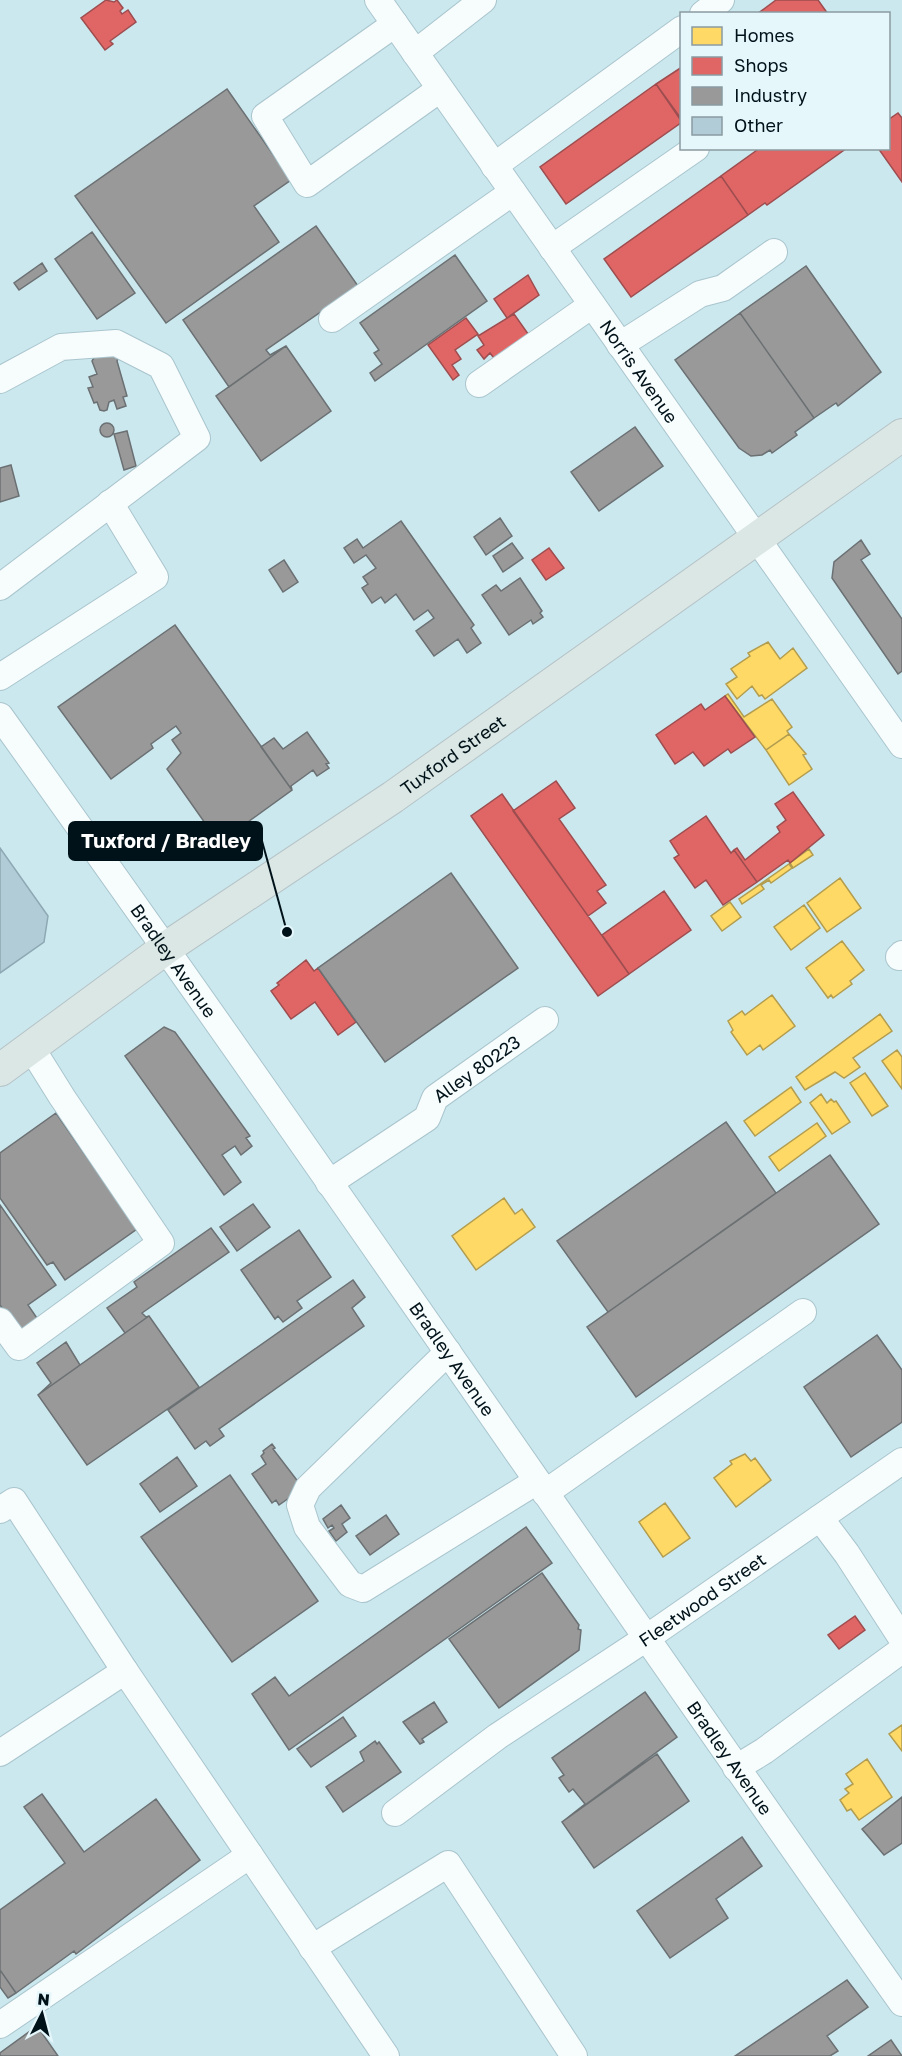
<svg xmlns="http://www.w3.org/2000/svg" width="902" height="2056" font-family="'Golos Text',sans-serif">
  <style>
    .homes { fill: #ffd966; stroke: #b29d4f; stroke-width: 1.5 }
    .shops { fill: #e06666; stroke: #9d4d4f; stroke-width: 1.5 }
    .industry { fill: #999; stroke: #6b7073; stroke-width: 1.5 }
    .building { fill: #b2ccd7; stroke: #8ea8b3; stroke-width: 1.5 }
    .lines { fill: none; stroke-linecap: round; stroke-linejoin: round }
    .minor-casing { stroke: #a9c5cd; stroke-width: 28 }
    .major-casing { stroke: #b5c3c7; stroke-width: 34 }
    .minor { stroke: #f7fcfd; stroke-width: 26 }
    .major { stroke: #dbe7e4; stroke-width: 32 }
    .labels { text-anchor: middle; dominant-baseline: central; stroke-width: 6; stroke-linejoin: round; paint-order: stroke }
    .street-label { font-size: 18px; fill: #001219; stroke: #e6f7fc }
    .leader { fill: none; stroke: #001219; stroke-width: 2 }
    .callout-dot { fill: #001219; stroke: #e6f7fc; stroke-width: 2 }
    .callout { fill: #001219; stroke: #001219; stroke-width: 2 }
    .callout-label { font-size: 20px; text-anchor: middle; font-weight: bold; fill: #fff }
  </style>
  <rect width="100%" height="100%" fill="#cce8ef"/>
  <path class="homes" d="M768,642l12,17 13,-11 14,20 -42,31 -3,-4 -3,1 -7,-10 -15,13 -11,-15 11,-7 -6,-8 19,-13 -2,-3z
    M728,694l16,23 28,-18 20,28 -5,4 2,3 -23,16 -41,-54z
    M789,734l17,20 -3,1 9,14 -23,16 -23,-35z
    M809,849l4,6 -20,13 -3,-5z
    M789,864l3,4 -21,15 -2,-3 -8,5 3,4 -22,15 -3,-5z
    M840,878l21,30 -34,24 -20,-29z
    M730,902l11,15 -19,14 -11,-15z
    M804,905l16,23 -29,22 -17,-23z
    M842,941l22,29 -14,11 2,3 -19,14 -2,-3 -3,3 -22,-30z
    M772,995l23,31 -32,24 -3,-5 -13,10 -16,-23 2,-2 -5,-9 14,-10 3,4z
    M880,1014l12,17 -39,27 7,9 -16,11 -9,-6 -30,18 -9,-13z
    M897,1050l5,7v32l-20,-28z
    M865,1073l23,33 -16,10 -22,-33z
    M791,1087l10,15 -46,34 -11,-15z
    M821,1094l6,9 4,-4 3,3 2,-1 14,21 -18,12 -22,-31z
    M817,1123l9,13 -47,35 -10,-14z
    M504,1198l11,16 7,-5 13,18 -59,43 -24,-34z
    M745,1454l6,7 4,-3 16,22 -35,27 -22,-29 18,-14 -2,-3z
    M665,1503l25,35 -27,19 -24,-35z
    M902,1725v26l-13,-17z
    M867,1759l25,38 -33,23 -8,-11 -4,2 -7,-11 9,-7 -4,-4 8,-5 -7,-10z"/>
  <path class="shops" d="M106,0l8,2 3,-2 6,8 -3,3 2,3 6,-4 8,12 -26,19 3,3 -8,6 -24,-32z
    M776,0h42l10,14h-71z
    M682,67v53l-26,-36z
    M656,84l26,38 -116,82 -26,-37z
    M898,113l4,5v64l-24,-34h10v-28z
    M760,148h87l-80,57 -2,-2 -17,12 -27,-39z
    M721,176l27,39 -117,82 -27,-38z
    M528,275l11,20 -32,23 -13,-19z
    M514,314l17,24 -34,24 -7,-9 -6,6 -7,-9 7,-5 -6,-9z
    M466,318l12,16 -23,16 6,9 -9,6 7,10 -6,5 -25,-35z
    M549,548l15,20 -18,12 -14,-20z
    M725,696l30,41 -24,16 -3,-4 -24,17 -11,-14 -18,12 -19,-29 45,-31 4,6z
    M556,781l19,27 -16,11 47,66 -9,6 9,12 -18,13 -75,-105z
    M793,792l31,43 -34,28 -2,-3 -31,22 -23,-32 3,-2 8,12 35,-28 -3,-5 9,-7 -11,-16z
    M502,794l127,180 -31,22 -127,-180z
    M706,816l25,37 3,-3 23,32 -34,23 -17,-25 -11,8 -21,-30 5,-3 -9,-14z
    M664,891l27,39 -62,44 -27,-39z
    M306,960l8,11 4,-3 38,54 -18,13 -23,-33 -24,17 -20,-28 8,-6 -2,-2z
    M855,1616l10,14 -26,19 -11,-14z"/>
  <path class="industry" d="M227,89l64,91 -37,26 25,36 -113,81 -91,-127z
    M316,226l42,60 -92,64 4,5 16,-9 -57,41 -46,-67z
    M92,232l43,61 -38,26 -42,-60z
    M455,255l32,46 -112,80 -5,-8 12,-9 -8,-11 5,-3 -19,-27z
    M42,263l5,8 -28,19 -5,-7z
    M806,266l75,106 -43,34 -2,-3 -22,15 -74,-105z
    M740,313l74,105 -19,14 2,3 -25,18 -2,-3 -8,5 -11,1 -12,-8 -64,-88z
    M286,346l45,65 -70,50 -45,-65z
    M107,353l12,3 -2,5 10,35 -4,1 3,9 -9,3 -3,-9 -5,2 -2,8 -3,1 -4,-1 -3,-8 -3,1 -6,-15 5,-1 -4,-10 8,-3 -5,-13 3,-5z
    M100 430a7 7 0 1 1 14 0a7 7 0 1 1-14 0Z
    M635,427l28,39 -64,45 -28,-39z
    M127,431l9,35 -12,4 -10,-36z
    M11,465l8,31 -19,6v-34z
    M500,518l12,18 -26,19 -12,-18z
    M401,521l73,104 -3,3 10,15 -14,10 -9,-14 -24,17 -18,-25 18,-13 -6,-8 -14,10 -18,-26 -11,9 -4,-6 -9,6 -10,-15 6,-4 -5,-7 13,-9 -10,-13 -12,8 -10,-15 13,-9 6,9z
    M861,540l9,14 -9,6 41,59v52l-4,3 -66,-96 2,-16z
    M512,543l11,15 -20,14 -10,-16z
    M284,560l14,22 -15,10 -14,-22z
    M520,578l22,33 -2,2 3,4 -10,7 -2,-4 -22,15 -27,-40 14,-10 5,6z
    M175,625l117,165 -73,53 -52,-74 14,-16 -9,-13 9,-7 -5,-7 -25,18 2,4 -42,31 -53,-72z
    M307,732l22,31 -3,1 3,4 -12,8 -4,-6 -22,16 1,4 -31,-43 13,-9 9,11z
    M451,873l67,95 -133,94 -67,-94z
    M164,1027l11,5 75,104 -4,2 6,8 -11,9 -6,-9 -13,9 19,27 -17,13 -99,-139z
    M56,1113l81,116 -72,51 -12,-18 -6,3 -47,-67v-45z
    M726,1122l50,71 -168,119 -51,-71z
    M830,1155l49,69 -243,173 -49,-70z
    M253,1204l17,23 -33,24 -17,-24z
    M0,1205l56,80 -28,20 13,19 -18,13 -23,-32z
    M211,1228l18,24 -87,61 4,4 3,-1 -24,17 -18,-25 30,-21 -3,-5z
    M299,1230l32,47 -34,24 5,7 -19,14 -5,-6 -3,3 -34,-49z
    M353,1280l12,17 -13,11 12,18 -145,103 5,7 -14,10 -4,-5 -11,8 -27,-39z
    M149,1316l50,71 -112,78 -49,-70z
    M877,1335l25,35v52l-51,35 -47,-70z
    M66,1342l14,23 -42,30 13,-12 -14,-20z
    M272,1444l3,4 -2,1 30,39 -24,17 -3,-5 -4,3 -20,-29 14,-10 -5,-8 3,-3 -1,-2z
    M177,1457l20,29 -37,26 -20,-28z
    M230,1475l88,126 -86,61 -91,-125z
    M341,1505l9,13 -8,6 5,8 -11,9 -7,-10 5,-3 -2,-3 -4,3 -5,-9z
    M386,1515l13,19 -29,21 -14,-19z
    M526,1527l26,36 -263,187 -37,-56 23,-17 14,19z
    M542,1573l37,52 -1,4 3,1 -2,20 -80,58 -50,-69z
    M645,1692l32,45 -115,85 23,-18 -12,-15 -4,3 -10,-14 5,-3 -12,-17z
    M434,1702l13,20 -25,17 2,3 -4,2 -17,-22z
    M343,1717l13,19 -45,31 -14,-18z
    M375,1741l2,3 2,-2 22,30 -58,40 -17,-25 38,-26 -4,-9z
    M657,1754l32,47 -95,67 -32,-46z
    M42,1794l42,58 72,-53 44,61 -124,94 -2,-3 -58,42 -16,-23v-60l65,-47 -41,-56z
    M902,1797v46l-18,12 -22,-26z
    M742,1837l20,29 -46,33 12,19 -58,40 -33,-47z
    M0,1970l16,23 -8,5 -8,-11z
    M847,1980l21,27 -41,29 11,15 -8,5h-95z
    M37,2026l21,30h-58v-3z
    M891,2040l11,16h-34z"/>
  <path class="building" d="M0,848l48,68 -4,26 -44,31z"/>
  <g class="lines">
    <g class="minor-casing">
      <g id="minor">
        <path id="s1" d="M378,0l524,745"/>
        <path d="M703,14l18,-14"/>
        <path d="M395,24l-130,92 42,68 133,-95"/>
        <path d="M415,53l68,-53"/>
        <path d="M494,166l188,-137"/>
        <path d="M552,248l144,-100"/>
        <path d="M332,319l181,-127"/>
        <path d="M620,345l80,-51 23,-6 51,-36"/>
        <path d="M0,380l61,-33 55,-4 45,23 36,72 -197,149"/>
        <path d="M479,384l113,-79"/>
        <path d="M0,677l155,-100 -45,-74"/>
        <path id="s2" d="M0,716c305,425 600,859 902,1287"/>
        <path d="M899,957l3,-3"/>
        <path id="s3" d="M329,1183l98,-65 8,-20 110,-78"/>
        <path d="M0,1321l19,26 142,-104 -99,-146 -30,-48"/>
        <path d="M448,1352l-140,136 -8,17 7,22 43,57 13,5 174,-108"/>
        <path d="M545,1493l258,-181"/>
        <path d="M0,1510l14,-9 111,170"/>
        <path d="M820,1518l27,36 55,85"/>
        <path d="M0,1753l125,-82 261,385"/>
        <path d="M736,1768l28,-17 138,-101"/>
        <path id="s4" d="M395,1813l103,-77 147,-97 257,-178"/>
        <path d="M312,1948l136,-84 126,192"/>
        <path d="M0,2025l250,-170"/>
      </g>
    </g>
    <g class="major-casing">
      <g id="major">
        <path id="s5" d="M0,1070l166,-122 227,-151 509,-362"/>
      </g>
    </g>
    <use href="#minor" class="minor"/>
    <use href="#major" class="major"/>
  </g>
  <g class="labels">
    <g class="street-label">
      <text stroke="none"><textPath href="#s1" startOffset="454">Norris Avenue</textPath></text>
      <text stroke="none"><textPath href="#s5" startOffset="552">Tuxford Street</textPath></text>
      <text stroke="none"><textPath href="#s2" startOffset="300">Bradley Avenue</textPath></text>
      <text stroke="none"><textPath href="#s3" startOffset="190">Alley 80223</textPath></text>
      <text stroke="none"><textPath href="#s2" startOffset="786">Bradley Avenue</textPath></text>
      <text stroke="none"><textPath href="#s4" startOffset="374">Fleetwood Street</textPath></text>
      <text stroke="none"><textPath href="#s2" startOffset="1272">Bradley Avenue</textPath></text>
    </g>
  </g>
  <path class="leader" d="M287 932L262 841"/>
  <circle class="callout-dot" cx="287" cy="932" r="6"/>
  <rect class="callout" x="69" y="822" width="193" height="38" rx="6"/>
  <g class="callout-label">
    <text x="166" y="848">Tuxford / Bradley</text>
  </g>
  <rect x="680" y="12" width="210" height="138" fill="#e6f7fc" stroke="#8a9ba1" stroke-width="1.5"/>
  <rect x="692" y="27" width="30" height="18" fill="#ffd966" stroke="#8a9ba1" stroke-width="1.5"/>
  <text x="734" y="42" font-size="18" fill="#001219">Homes</text>
  <rect x="692" y="57" width="30" height="18" fill="#e06666" stroke="#8a9ba1" stroke-width="1.5"/>
  <text x="734" y="72" font-size="18" fill="#001219">Shops</text>
  <rect x="692" y="87" width="30" height="18" fill="#999999" stroke="#8a9ba1" stroke-width="1.5"/>
  <text x="734" y="102" font-size="18" fill="#001219">Industry</text>
  <rect x="692" y="117" width="30" height="18" fill="#b2ccd7" stroke="#8a9ba1" stroke-width="1.5"/>
  <text x="734" y="132" font-size="18" fill="#001219">Other</text>
  <g transform="translate(42 2014) rotate(6)" stroke="#e6f7fc" stroke-width="4.5" paint-order="stroke">
  <path d="M0-4.5L10 22L0 15L-10 22Z" fill="#001219"/>
  <text y="-9" font-size="16" font-weight="bold" text-anchor="middle" fill="#001219">N</text>
  </g>
</svg>
